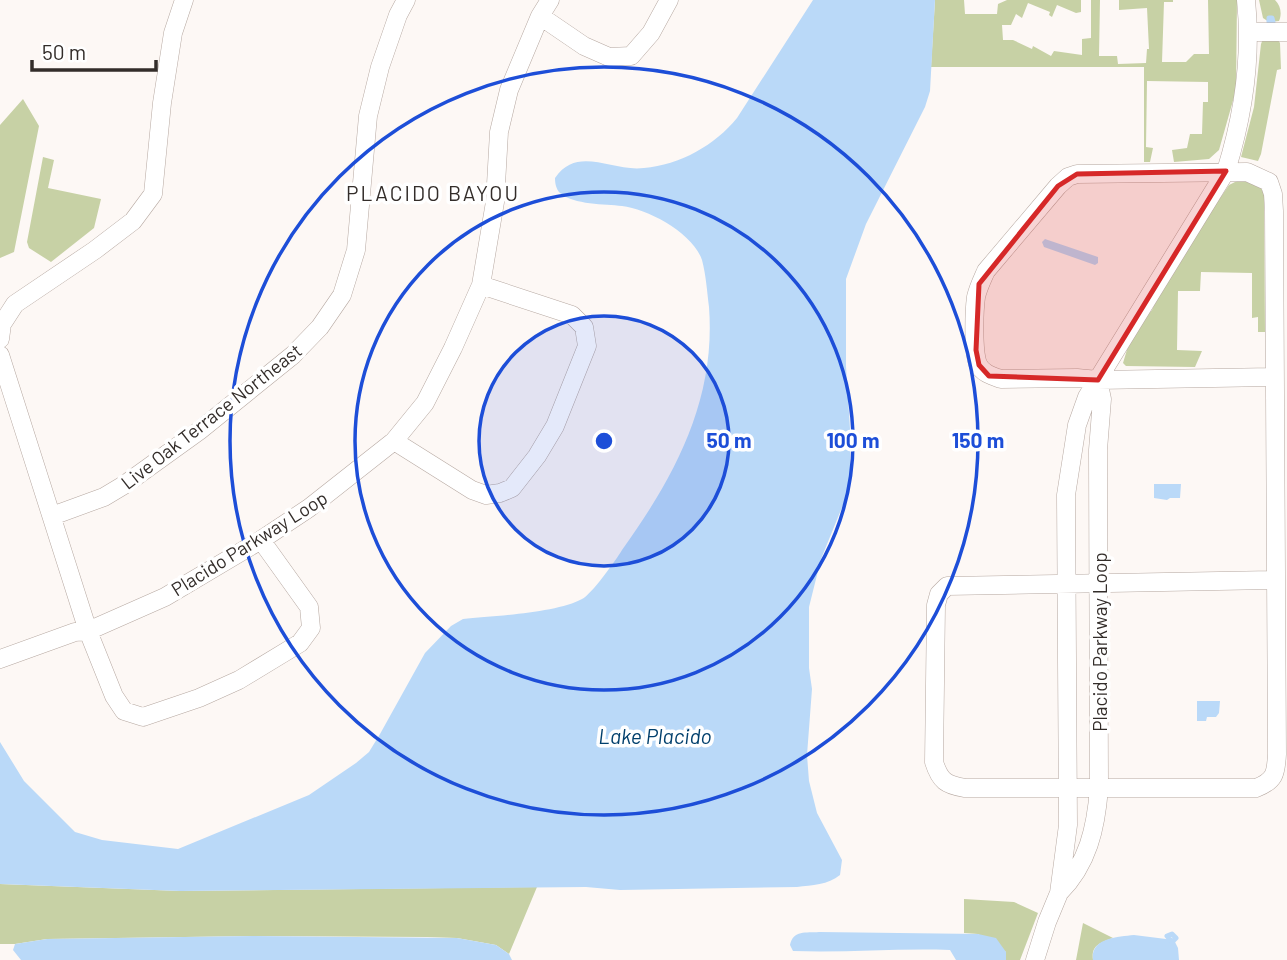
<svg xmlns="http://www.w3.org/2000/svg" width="1287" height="960" font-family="Barlow,sans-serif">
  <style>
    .green { fill: #c7d1a5 }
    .water { fill: #bad9f8 }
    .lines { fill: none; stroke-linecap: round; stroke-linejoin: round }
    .stream { stroke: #bad9f8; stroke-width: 5 }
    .minor-casing { stroke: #b6a8a1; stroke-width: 19 }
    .minor { stroke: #fff; stroke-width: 18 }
    .marked { fill: #d62828; fill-opacity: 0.2; stroke: #d62828; stroke-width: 5; stroke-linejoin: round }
    .ring { fill: none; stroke: #1d4ed8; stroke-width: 3.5 }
    .labels { text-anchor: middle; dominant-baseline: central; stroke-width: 7; stroke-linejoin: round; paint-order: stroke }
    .street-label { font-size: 19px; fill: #332d2a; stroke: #fff }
    .neighbourhood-label { font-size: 21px; letter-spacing: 2px; fill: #332d2a; stroke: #fff }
    .water-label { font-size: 21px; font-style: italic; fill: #02406d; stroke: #fff }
    .centre { fill: #1d4ed8; stroke: #fff; stroke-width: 3.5 }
    .ring-label { font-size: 21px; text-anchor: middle; font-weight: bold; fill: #1d4ed8; stroke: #fff; stroke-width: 7; stroke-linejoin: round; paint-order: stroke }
  </style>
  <rect width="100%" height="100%" fill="#fdf8f5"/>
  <path class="green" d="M935,0h29l1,14h32l1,-10 9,-4h74v12l-5,1 -19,-8 -5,12 -3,-2 1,-3 -22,-9 -6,15 -6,-4 -5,11h-9l1,15h10l19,9 1,-3 18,10 3,-5 28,4v-16l9,-1v-38h9l-1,56h18l1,8 28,-1 1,-14h2l-2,-41 -28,2v-10h54v2h-9l-2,60h24l8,-8h15l-1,-54h29l-1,90 -17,60 -10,9 -35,3 -2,-12 15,-2 3,-14h12l1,-32h5v-20l-61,-1 -1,66 7,1 -3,14h-6v-95h-213z
    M1259,0h16c6,6 7,14 4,21l-10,1 -6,-4z
    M1277,38l3,5 1,26 -4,1 -16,84 -3,7 -17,-4 13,-50 7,-63 2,-5z
    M23,99l16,27 -25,126 -14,6v-133z
    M43,157l11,3 -6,28 53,11 -7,29 -43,34 -22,-14 -2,-6z
    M1241,179l20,4 3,12 1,137h-7v-15l-6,1v-45l-51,-1 -1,19h-22l-1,59 25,1 -7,16 -69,-1 -3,-3 9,-30 20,-23 13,-31 64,-94z
    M0,884l180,7 357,-4 -28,67 -13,-9 -39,-7 -30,-1 -174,-1 -206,3 -32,5h-15z
    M964,899l50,3 24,11 -18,47h-14v-8l-28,-18 -14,-1z
    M1083,923l30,15c-13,5 -22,7 -20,22h-17z"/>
  <path class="water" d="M813,0h122l-5,91 -5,16 -59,117 -20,55v87l4,63v52l-3,14 -26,64 -12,48v61l3,21 -5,66 2,26 8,32 25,47 -2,15c-12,10 -28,10 -43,12l-177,3 -34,-3 -406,4 -180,-7v-142l24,39 51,51 27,8 76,9 131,-54 47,-32 13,-11 11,-18 45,-81 26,-27 12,-7c30,-3 94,-6 119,-20 9,-4 34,-39 40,-49 53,-74 94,-150 87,-243 -2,-16 -3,-32 -7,-47 -9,-27 -54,-51 -80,-54 -17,-2 -48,-1 -62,-13 -4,-4 -5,-10 -5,-15 23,-33 56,-6 89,-10 36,-3 71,-23 93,-50z
    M1045,239l53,18v6l-3,2 -51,-18 -2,-5z
    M1154,484h27l-1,14h-10l-3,2 -13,-2z
    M1197,701h23l-1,12 -3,4h-9l-1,4h-9z
    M819,932l159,2 18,4 10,14v8h-50l-6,-10c-52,-2 -105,3 -157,1l-3,-6c3,-15 16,-12 29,-13z
    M1134,935l40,5 4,8 1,12h-86c-3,-22 24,-23 41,-25z
    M253,936l204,2 39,7 13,9 3,6h-491l-8,-10 2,-6 32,-5z"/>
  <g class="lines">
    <path class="stream" d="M1269,18h3l1,4h-4z
      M1172,934l4,4 -4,4 -5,-6z"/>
    <g class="minor-casing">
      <path id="minor" d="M540,16l44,30 25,11 22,-1 20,-23 18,-33
        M1248,32h39
        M0,339l2,-15 13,-20 80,-54 38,-29 20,-27 9,-91 11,-70 11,-33
        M0,355l88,276 26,65 10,15 19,6 56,-19 40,-18 61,-37 11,-15 -2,-21 -48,-67
        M1274,377l-176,3 -21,-2 -76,1c-9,-3 -19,-6 -23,-15 -5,-13 -4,-52 -2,-67 2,-9 6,-17 10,-26l72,-85 10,-9 9,-3 170,-2 22,10 4,12 1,17 3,543c-1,19 -2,27 -21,34h-291c-19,-3 -25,-7 -31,-26l2,-157 3,-11 8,-8 328,-6
        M394,441l78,49 14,5 14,-2 12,-5 25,-32 18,-30 32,-80 -3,-19 -12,-12 -91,-30
        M52,516l52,-19 20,-12 75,-54 94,-76 27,-28 22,-32 14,-45 12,-134 12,-49 18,-52 8,-15
        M0,659l75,-27 13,-1 77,-34 96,-57 48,-32 85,-67 31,-38 28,-55 28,-63 14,-83 4,-70 10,-42 31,-74 10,-16
        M1059,893c29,-29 37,-65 40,-105l-1,-338 4,-51 -4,-19
        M1035,960l12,-38 12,-29 9,-68 -2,-330 11,-70 10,-28 139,-226c17,-55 26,-114 20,-171"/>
    </g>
    <use href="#minor" class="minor"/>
  </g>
  <path class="marked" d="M1226,171l-128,209 -109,-4 -10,-11 -3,-15 3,-66 79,-98 19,-12z"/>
  <circle cx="604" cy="441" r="125" fill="#1d4ed8" fill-opacity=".12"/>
  <g class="ring">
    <circle cx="604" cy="441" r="125"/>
    <circle cx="604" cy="441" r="249"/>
    <circle cx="604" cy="441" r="374"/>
  </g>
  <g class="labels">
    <g class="street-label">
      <text transform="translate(211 416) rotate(-38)">Live Oak Terrace Northeast</text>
      <text transform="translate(249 543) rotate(-32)">Placido Parkway Loop</text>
      <text transform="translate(1099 642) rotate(-90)">Placido Parkway Loop</text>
    </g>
    <g class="neighbourhood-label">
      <text x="433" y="192">PLACIDO BAYOU</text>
    </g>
    <g class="water-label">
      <text x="655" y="735">Lake Placido</text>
    </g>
  </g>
  <circle cx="604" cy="441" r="10" class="centre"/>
  <g class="ring-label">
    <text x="729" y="448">50 m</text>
    <text x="853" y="448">100 m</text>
    <text x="978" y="448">150 m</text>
  </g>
  <path d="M32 60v10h124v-10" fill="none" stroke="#332d2a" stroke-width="3.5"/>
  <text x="42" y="60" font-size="21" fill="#332d2a" stroke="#ffffff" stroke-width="5" paint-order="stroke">50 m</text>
</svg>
